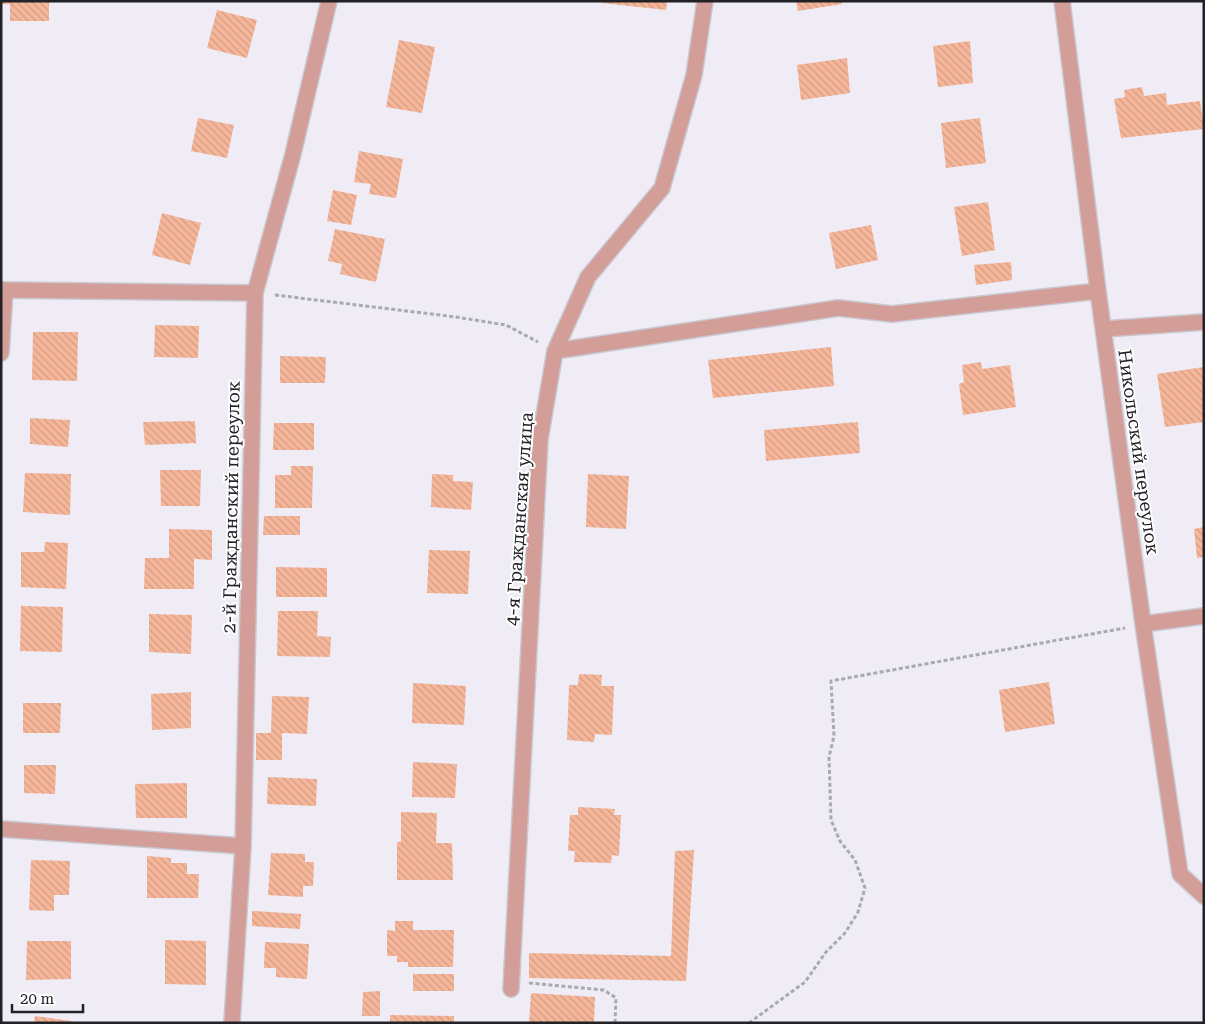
<svg xmlns="http://www.w3.org/2000/svg" width="1205" height="1024" font-family="'Roboto Serif',serif">
  <style>
    .building { fill: url(#building-back-hatch) }
    .lines { fill: none; stroke-linecap: round; stroke-linejoin: round }
    .minor-casing { stroke: #cac7d0; stroke-width: 18 }
    .path { stroke: #aaa8b0; stroke-width: 3; stroke-dasharray: 4 2.5; stroke-linecap: butt }
    .minor { stroke: #d39d98; stroke-width: 15 }
    .labels { text-anchor: middle; dominant-baseline: central; stroke-width: 4; stroke-linejoin: round; paint-order: stroke }
    .street-label { font-size: 18px; fill: #222125; stroke: #fff }
  </style>
  <defs>
    <pattern id="building-back-hatch" width="6" height="6" patternUnits="userSpaceOnUse" patternTransform="scale(1.25)"><rect width="6" height="6" fill="#f6b69a"/><path d="M-1 5l2 2M0 0l6 6M5-1l2 2" fill="none" stroke="#d39c85"/></pattern>
  </defs>
  <rect width="100%" height="100%" fill="#efecf6"/>
  <path class="building" d="M1,1h48v20h-39v-17h-9z
    M602,1h65l-1,9 -64,-7z
    M796,1h46v3l-44,7z
    M217,10l40,10 -10,38 -40,-10z
    M399,40l36,7 -13,66 -36,-6z
    M970,41l3,42 -35,4 -5,-41z
    M847,58l3,35 -49,7 -4,-35z
    M1142,87l2,9 22,-3 1,12 33,-4 4,28 -83,9 -7,-39 11,-2 -1,-7z
    M198,118l36,7 -7,33 -36,-7z
    M980,118l6,45 -40,5 -5,-45z
    M359,151l44,8 -7,39 -27,-4 2,-10 -17,-2z
    M333,190l24,5 -6,30 -24,-4z
    M988,202l7,48 -33,6 -8,-49z
    M162,213l39,10 -11,42 -38,-10z
    M871,225l7,35 -42,9 -7,-36z
    M335,229l50,10 -9,43 -36,-8 2,-10 -14,-3z
    M1011,262l1,18 -36,5 -2,-20z
    M155,325l44,1 -1,32 -44,-1z
    M33,332h45l-1,49 -45,-1z
    M831,347l3,39 -121,12 -5,-38z
    M280,356l46,1 -1,26h-45z
    M981,362l1,7 28,-4 6,42 -53,8 -4,-31 5,-2 -2,-17z
    M1204,367v55l-39,5 -8,-53z
    M30,418l40,2 -2,27 -38,-3z
    M195,421l1,22 -51,2 -2,-23z
    M858,422l2,31 -94,8 -2,-31z
    M274,423h40v27h-41z
    M291,466h22l-1,42h-37v-33h16z
    M160,470h41l-1,36h-39z
    M25,473l46,1 -1,41 -47,-3z
    M432,474l21,1v6l20,1 -2,28 -40,-3z
    M588,474l41,2 -3,53 -40,-2z
    M264,516h36v19h-37z
    M1204,527v30l-7,1 -3,-29z
    M169,529l43,1v30l-18,-1v30h-50l1,-31h24z
    M45,542l23,1 -2,46 -45,-2v-35h23z
    M429,550l41,1 -2,43 -41,-1z
    M276,567l51,1v29h-51z
    M21,606l42,1 -1,45 -42,-1z
    M278,611h40l-1,25 14,1 -1,20 -53,-1z
    M149,614l43,1 -1,39 -42,-2z
    M579,674l23,1 -1,11h13l-2,49 -17,-1 -1,8 -27,-2 2,-55h9z
    M1049,682l6,42 -50,8 -6,-42z
    M413,683l53,3 -2,39 -52,-2z
    M191,692v36l-39,2 -1,-36z
    M272,696l37,1 -2,37 -25,-1v27h-26v-27h15z
    M23,703h38l-1,30h-37z
    M413,762l44,2 -2,34 -43,-1z
    M24,765h32l-1,29 -31,-1z
    M268,777l49,2 -1,27 -49,-2z
    M187,783v35h-51l-1,-34z
    M578,807l37,2 -1,6h7l-2,41 -7,-1 -1,8 -37,-1 1,-11h-7l2,-36h8z
    M401,812l36,1 -1,30h16l1,37h-56v-38h4z
    M694,850l-8,131 -157,-3v-25l142,3 4,-105z
    M271,853l34,1v8h9l-1,24h-10v11l-35,-2z
    M147,856l24,2v5h16v11h12l-1,24h-51z
    M31,860l39,1 -1,34h-15v16l-25,-1z
    M252,911l49,3 -1,15 -48,-3z
    M395,921h18v9h41l-1,37h-45v-5h-11v-6h-10v-26l8,1z
    M165,940l41,1v44l-41,-1z
    M27,941h44v38l-45,1z
    M265,942l44,2 -2,35 -31,-2v-9h-12z
    M413,974h41v17h-41z
    M380,991v25h-18l1,-24z
    M531,993l64,4 -1,26h-65z
    M390,1015l64,1v7h-64z
    M35,1016l36,5v2h-37z"/>
  <g class="lines">
    <g class="minor-casing">
      <path id="minor" d="M1062,1l36,290 45,333 37,250 24,22
        M1,290l254,3
        M1104,329l100,-7
        M555,351l283,-43 54,6 206,-23
        M1,353l4,-63
        M1143,624l61,-8
        M1,829l242,17
        M511,989l29,-550 15,-88 33,-74 74,-89 32,-113 11,-74
        M232,1023l11,-177 12,-553 38,-139 36,-153"/>
    </g>
    <path class="path" d="M275,295l181,22 50,8 32,17
      M529,983l75,7 12,8 -1,25
      M749,1023l56,-41 21,-30 19,-19 13,-21 7,-24 -10,-28 -15,-19 -9,-21 -2,-63 5,-21 -3,-55 294,-53"/>
    <use href="#minor" class="minor"/>
  </g>
  <g class="labels">
    <g class="street-label">
      <text transform="translate(1139 452) rotate(82)">Никольский переулок</text>
      <text transform="translate(231 507) rotate(-89)">2-й Гражданский переулок</text>
      <text transform="translate(519 519) rotate(-86)">4-я Гражданская улица</text>
    </g>
  </g>
  <rect width="1205" height="1024" fill="none" stroke="#222125" stroke-width="5"/>
  <path d="M12 1004v8h71v-8" fill="none" stroke="#222125" stroke-width="2.5"/>
  <text x="20" y="1004" font-size="15" fill="#222125" stroke="#ffffff" stroke-width="4" paint-order="stroke">20 m</text>
</svg>
